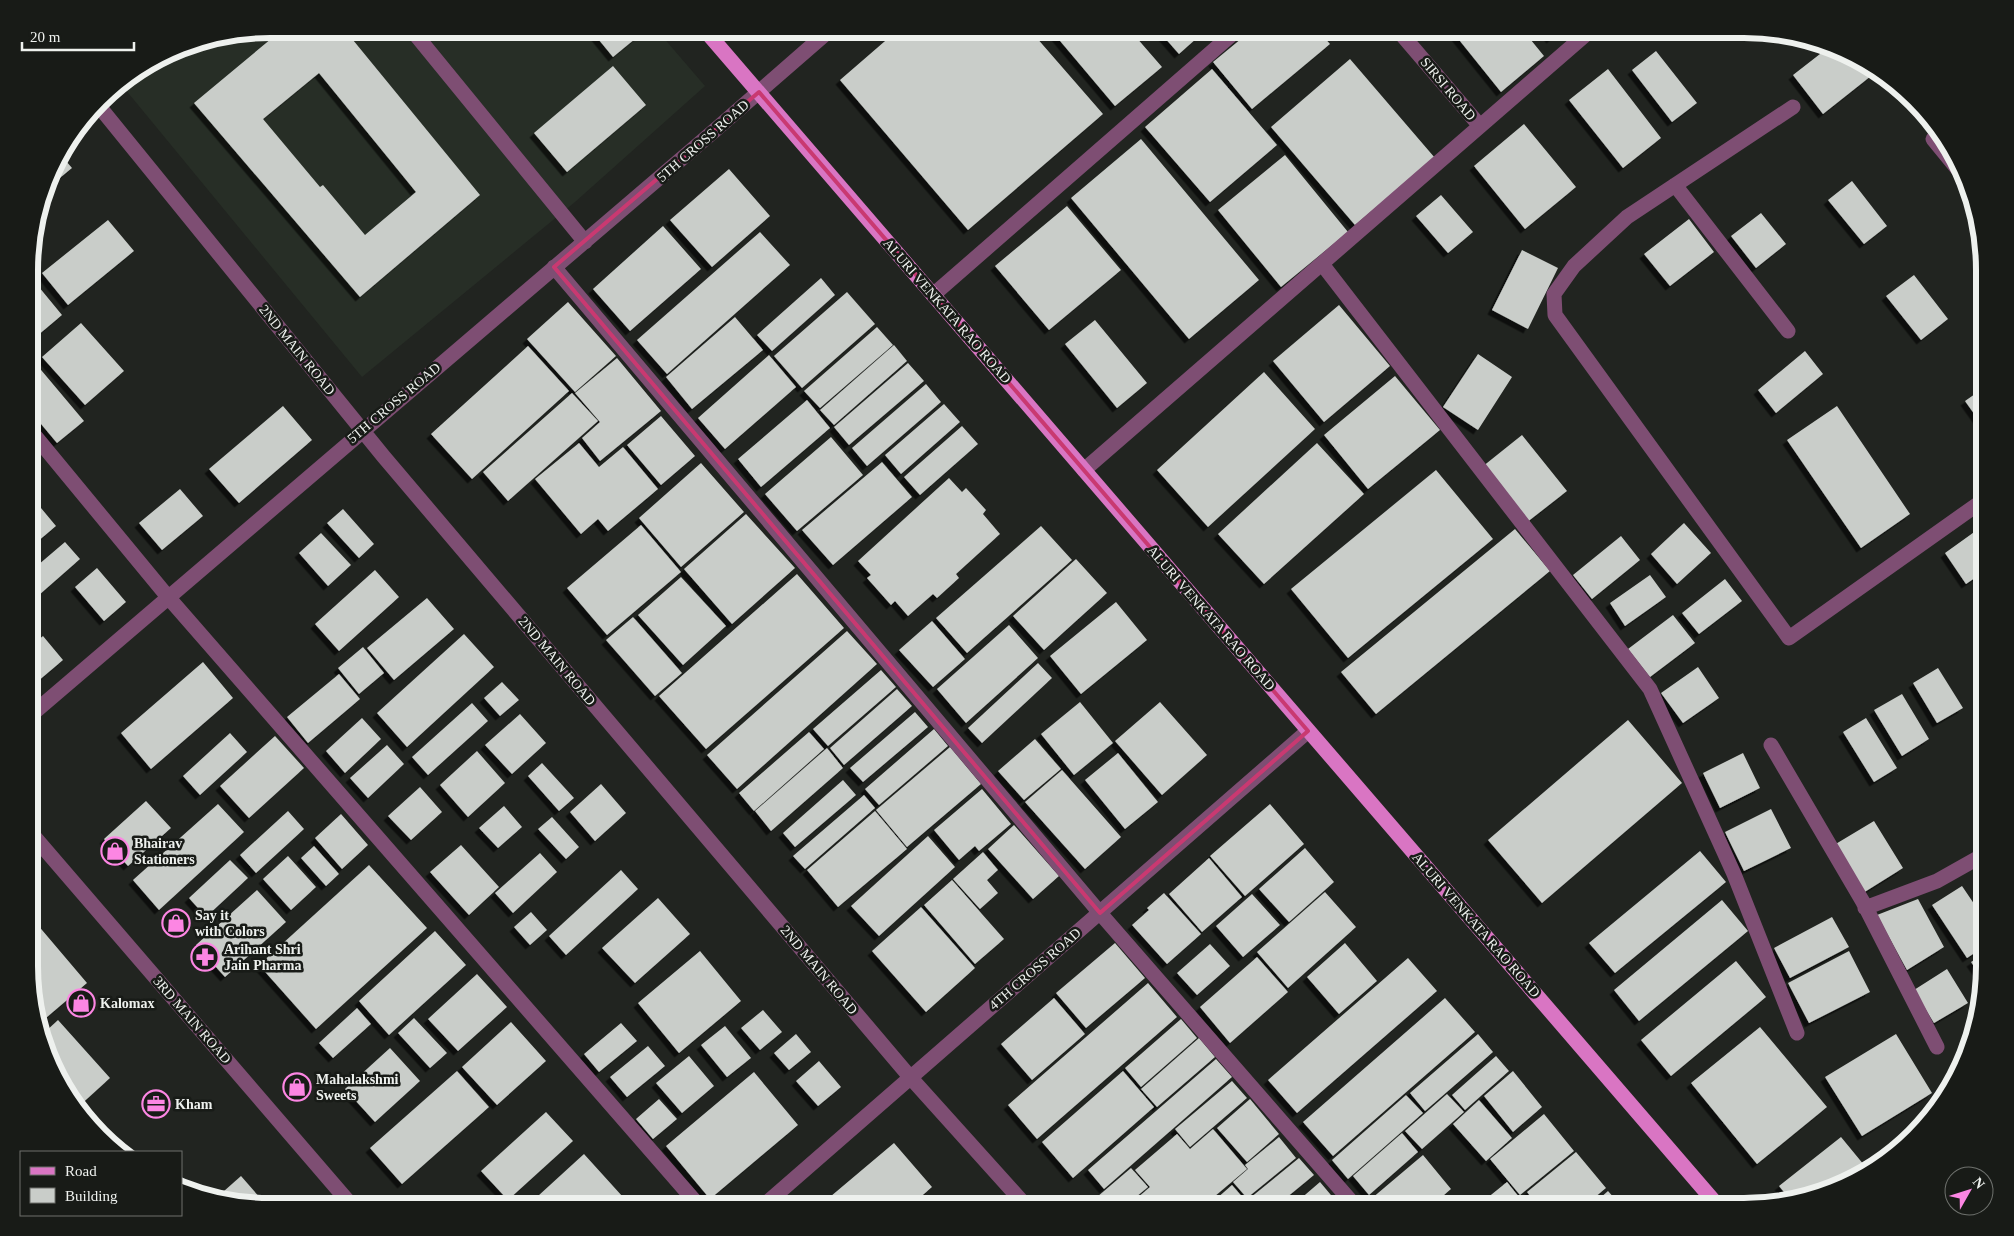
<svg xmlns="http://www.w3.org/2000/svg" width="2014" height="1236" font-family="'Times New Roman',serif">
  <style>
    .built { fill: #272e26 }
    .building { fill: #c9cdc9; fill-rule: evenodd; filter: url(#shadow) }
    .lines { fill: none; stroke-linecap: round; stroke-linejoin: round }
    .minor { stroke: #7e4e73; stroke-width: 15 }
    .major { stroke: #d975c3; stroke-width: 15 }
    .marked { fill: none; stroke: #c93971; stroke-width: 4; stroke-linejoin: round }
    .labels { text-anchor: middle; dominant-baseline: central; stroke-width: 5; stroke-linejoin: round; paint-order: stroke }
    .street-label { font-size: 14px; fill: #eef1ee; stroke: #181b17 }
    .poi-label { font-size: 14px; font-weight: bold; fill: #eef1ee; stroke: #181b17; text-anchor: start }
    .rim { fill: none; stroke: #eef1ee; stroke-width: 6 }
  </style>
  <defs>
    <filter id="shadow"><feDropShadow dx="-4.5" dy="4.5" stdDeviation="0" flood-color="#0009"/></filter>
  </defs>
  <rect width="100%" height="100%" fill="#212420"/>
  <path class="built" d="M270,29h386l49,57 -130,116 -213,175 -242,-294 58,-36z"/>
  <path class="building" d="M283,29h61l136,166 -120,102 -166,-194zM319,73l97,119 -51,43 -42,-50 -3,2 -57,-68z
    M590,29h57l-34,28z
    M899,29h130l74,85 -135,116 -128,-150z
    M1050,29h79l33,38 -47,39z
    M1157,29h50l-28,25z
    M1253,29h64l13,15 -78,65 -39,-47z
    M1465,29h57l22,27 -43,36 -45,-56z
    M1543,29h20l-12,10z
    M1829,47l29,13 13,16 -48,38 -30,-39z
    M1656,51l41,52 -25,19 -40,-52z
    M1350,59l85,99 -80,67 -84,-98z
    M613,66l33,39 -79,67 -33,-39z
    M1212,69l65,76 -67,57 -65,-75z
    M1608,69l53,69 -38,30 -54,-68z
    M1524,124l52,63 -51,42 -51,-63z
    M1141,139l118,141 -70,59 -118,-141z
    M60,154l12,14 -27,22 9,-27z
    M1285,155l63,77 -67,55 -63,-77z
    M729,169l41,47 -58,51 -42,-47z
    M1852,181l35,45 -23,18 -36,-44z
    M1441,195l32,37 -25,21 -32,-37z
    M1067,206l54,64 -72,60 -54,-64z
    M1761,213l25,31 -30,24 -25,-32z
    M1689,219l25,33 -44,34 -26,-32z
    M108,220l26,31 -66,54 -26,-32z
    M663,226l38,43 -71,62 -37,-42z
    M760,232l30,33 -123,109 -30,-34z
    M1522,250l36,18 -30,61 -36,-19z
    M1914,275l34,44 -27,21 -35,-44z
    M821,278l14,17 -63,56 -15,-16z
    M34,281l28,34 -31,26v-58z
    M847,292l28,32 -73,64 -28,-32z
    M568,302l48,54 -41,36 -48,-53z
    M1339,305l51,61 -66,56 -51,-61z
    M735,317l28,33 -71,59 -26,-32z
    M1095,320l52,63 -30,25 -52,-64z
    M81,323l43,48 -39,34 -43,-48z
    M877,327l16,18 -73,63 -16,-17z
    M894,345l13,16 -73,64 -14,-15z
    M528,346l41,45 -97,88 -41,-45z
    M1805,351l18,23 -47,39 -18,-23z
    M1478,354l34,23 -34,53 -35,-23z
    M769,355l27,32 -71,62 -27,-31z
    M31,358l53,63 -27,22 -26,-31z
    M617,358l44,53 -61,50 -18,-23 18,-16 -25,-29z
    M908,363l16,18 -75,64 -15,-18z
    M1264,372l51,57 -107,98 -51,-57z
    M1395,376l45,54 -72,59 -44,-54z
    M926,384l15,18 -74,64 -15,-18z
    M1985,387v42l-20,-28z
    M572,393l26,28 -90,80 -25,-29z
    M807,400l23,28 -69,59 -23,-28z
    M944,404l16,18 -59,52 -16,-19z
    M283,406l29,34 -73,63 -30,-34z
    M1837,406l73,108 -49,34 -74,-108z
    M661,416l34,40 -34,29 -34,-40z
    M962,426l16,18 -58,51 -16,-18z
    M1522,435l45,56 -41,32 -44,-56z
    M831,437l32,38 -66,56 -32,-37z
    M579,443l20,24 24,-20 35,42 -50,42 -10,-12 -17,15 -46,-55z
    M1317,443l47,51 -100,90 -46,-50z
    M31,462l8,10 -8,6z
    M882,462l30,35 -79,68 -31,-35z
    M701,463l43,49 -63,55 -42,-49z
    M1436,470l57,69 -145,119 -57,-69z
    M949,478l13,14 4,-4 20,22 -3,4 17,20 -44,40 3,4 -22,20 -4,-4 -25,22 -13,-15 -4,4 -24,-27 4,-3 -13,-14z
    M180,489l23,27 -41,34 -23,-27z
    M31,496l25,30 -25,21z
    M343,509l31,35 -15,14 -32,-35z
    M746,514l49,54 -63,56 -48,-55z
    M1684,523l27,30 -34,31 -26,-30z
    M641,525l40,47 -74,63 -40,-47z
    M1984,525l1,46 -19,13 -21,-31z
    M1041,526l31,34 -105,93 -31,-35z
    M1515,529l35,42 -174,143 -35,-42z
    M321,533l30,32 -23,21 -29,-33z
    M1621,536l19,24 -48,39 -19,-24z
    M65,542l15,17 -49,43v-31z
    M1076,559l31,34 -63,57 -31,-34z
    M97,568l29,34 -22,19 -29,-34z
    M375,570l24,27 -60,54 -24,-27z
    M797,574l47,54 -138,121 -47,-53z
    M1650,575l16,22 -41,29 -15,-23z
    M681,577l45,49 -43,39 -45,-50z
    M1725,579l17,22 -43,33 -17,-21z
    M427,598l27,31 -60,51 -27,-32z
    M1116,602l31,38 -66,54 -31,-38z
    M1673,615l22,28 -45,34 -22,-28z
    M633,617l49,56 -27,23 -49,-56z
    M932,621l33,38 -32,28 -34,-37z
    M1009,625l29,33 -72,65 -29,-34z
    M847,631l30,33 -140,125 -30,-34z
    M464,634l30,33 -87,80 -30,-34z
    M43,636l20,24 -32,27v-41z
    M363,647l21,26 -25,21 -21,-26z
    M203,662l30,36 -82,71 -30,-36z
    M1038,663l14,15 -70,65 -14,-15z
    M1698,667l21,31 -36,25 -22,-30z
    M1938,668l25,40 -26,15 -24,-40z
    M881,670l15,17 -68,59 -15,-17z
    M339,674l21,25 -52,44 -21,-26z
    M502,682l17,18 -19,16 -16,-18z
    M897,689l15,17 -68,59 -14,-17z
    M1902,694l27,45 -27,17 -28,-46z
    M1080,702l33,41 -39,32 -33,-41z
    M1160,702l47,53 -45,40 -47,-54z
    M472,703l16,18 -60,54 -16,-18z
    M915,712l13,15 -65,55 -13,-14z
    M520,714l26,29 -34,31 -27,-29z
    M362,718l19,21 -36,34 -19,-22z
    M1866,718l31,50 -23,14 -31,-50z
    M1628,720l54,63 -140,120 -54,-63z
    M934,729l14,17 -69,59 -14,-16z
    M809,732l15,17 -70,62 -15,-18z
    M230,733l17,19 -47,43 -17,-19z
    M275,736l29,32 -55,50 -29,-32z
    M1035,739l26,30 -37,31 -26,-29z
    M387,745l17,19 -36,34 -18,-20z
    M950,747l31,37 -74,63 -31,-37z
    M827,748l16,20 -72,63 -16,-20z
    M477,751l28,32 -37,34 -28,-32z
    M1118,753l40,49 -33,27 -40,-49z
    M1743,753l17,35 -40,20 -17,-35z
    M542,763l32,35 -15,13 -31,-35z
    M1062,770l59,67 -36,32 -60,-67z
    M843,780l13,15 -61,52 -12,-14z
    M601,784l25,29 -31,28 -25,-29z
    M420,787l22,25 -31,28 -23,-24z
    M982,789l29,35 -32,27 -4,-5 -16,14 -25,-30z
    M864,795l11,13 -70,61 -12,-13z
    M146,801l25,27 -43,38 -24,-27z
    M218,804l26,28 -85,78 -26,-30z
    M1270,804l34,40 -59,52 -35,-40z
    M504,806l18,21 -24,21 -19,-20z
    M1771,809l20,39 -47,23 -19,-39z
    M288,811l16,18 -48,44 -16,-18z
    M875,811l32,38 -69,58 -31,-37z
    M341,814l27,31 -26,24 -27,-31z
    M552,817l27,30 -13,12 -28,-30z
    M1874,821l29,47 -40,25 -29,-48z
    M1014,825l45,51 -26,23 -45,-50z
    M928,836l27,31 -76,69 -28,-30z
    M461,845l38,42 -30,28 -39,-43z
    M314,846l25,28 -13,12 -25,-28z
    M1305,848l29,34 -45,40 -30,-33z
    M1700,851l26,31 -111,91 -26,-30z
    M983,852l15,18 -11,10 11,13 -18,16 -27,-30z
    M540,853l17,19 -44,41 -18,-20z
    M288,856l28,31 -25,23 -28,-31z
    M1209,858l33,39 -40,35 -33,-38z
    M230,860l18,18 -42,39 -17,-19z
    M369,865l58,63 -111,101 -57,-64z
    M621,870l17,19 -72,66 -17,-19z
    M952,880l52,59 -29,25 -51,-59z
    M1962,886l23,34v26l-18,12 -35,-53z
    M257,890l29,32 -61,55 -29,-32z
    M1325,892l31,35 -68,61 -31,-36z
    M1164,893l37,41 -34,30 -35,-39 17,-15 -2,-2z
    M1252,894l28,31 -37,32 -27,-31z
    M658,898l32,36 -55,49 -33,-35z
    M1918,899l26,48 -37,23 -30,-55z
    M1722,900l26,31 -109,90 -25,-31z
    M921,907l54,61 -49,44 -54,-61z
    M531,912l16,18 -17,15 -16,-18z
    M31,917l56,66 -47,40 -9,-26z
    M1832,917l17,30 -59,31 -16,-30z
    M435,931l31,34 -77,70 -30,-34z
    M1115,943l30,35 -59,50 -30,-35z
    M1345,943l32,38 -38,33 -32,-37z
    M1210,944l20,22 -33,29 -20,-22z
    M700,951l41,50 -62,52 -41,-50z
    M1849,951l21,41 -61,31 -21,-40z
    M1985,953v29l-14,-20z
    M1257,957l31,35 -58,51 -30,-36z
    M1408,958l29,33 -140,122 -29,-33z
    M1736,961l30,36 -95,79 -30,-36z
    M1947,969l21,34 -34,20 -20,-33z
    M477,974l30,33 -49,44 -30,-32z
    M1148,983l29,34 -140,122 -29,-34z
    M1054,998l31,36 -53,46 -31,-36z
    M1445,998l30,34 -142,124 -30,-34z
    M357,1008l14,16 -38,34 -14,-15z
    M763,1010l19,22 -22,18 -19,-22z
    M414,1018l33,35 -17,15 -32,-35z
    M1181,1019l16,19 -56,49 -16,-19z
    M58,1020l52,58 -33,30 -8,-8 -25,-67z
    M511,1022l35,39 -49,44 -35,-38z
    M621,1023l16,18 -38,31 -15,-18z
    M725,1026l26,32 -24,19 -26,-32z
    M1760,1027l67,80 -70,57 -66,-81z
    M796,1034l15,18 -22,18 -15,-17z
    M1478,1034l15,18 -68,59 -15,-18z
    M1896,1034l36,59 -70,43 -37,-59z
    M1199,1038l16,19 -58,50 -16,-18z
    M648,1046l17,20 -38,31 -17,-20z
    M390,1048l30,33 -45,41 -30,-33z
    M689,1056l25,30 -32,27 -26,-30z
    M1496,1056l13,15 -44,39 -13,-15z
    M1216,1059l16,18 -128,112 -16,-19z
    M819,1061l22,26 -23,19 -22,-25z
    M457,1071l32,36 -87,77 -32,-36z
    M1123,1071l31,36 -81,71 -31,-36z
    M1513,1071l29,36 -29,25 -29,-36z
    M754,1072l44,53 -88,74 -44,-53z
    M1232,1081l15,17 -57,49 -15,-18z
    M1447,1094l17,18 -42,37 -17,-18z
    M1406,1095l17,18 -75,66 -16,-19z
    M659,1099l18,20 -24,20 -17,-20z
    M1250,1099l29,35 -32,28 -30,-34z
    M1479,1100l33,38 -26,23 -33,-37z
    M546,1112l27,29 -65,59 -27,-29z
    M1544,1114l30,37 -54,44 -30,-36z
    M1213,1129l34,40 -45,38h-70l-2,-3 20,-17 -15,-17 42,-36 13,15z
    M1402,1133l16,19 -49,43 -16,-19z
    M1903,1136l1,2 -22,21 -3,-3z
    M1279,1137l17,21 -49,40 -14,-16 15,-13 -3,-4z
    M1841,1137l28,34 -4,4 -76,23 -10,-12z
    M894,1143l38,44 -23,20h-81l-4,-5z
    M1576,1152l30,36 -23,19h-44l-12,-15z
    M584,1154l48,53h-106z
    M1423,1155l28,34 -21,18h-53l-6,-8z
    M1299,1158l15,17 -39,32h-18l-7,-9z
    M1131,1168l17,19 -24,20h-30l-4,-4z
    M241,1176l27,31 -54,-7z
    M1320,1182l21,25h-50z
    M1507,1182l16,20 -6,5h-41z
    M1232,1185l19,22h-44z
    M1608,1191l14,16h-32z"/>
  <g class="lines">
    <path class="minor" d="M411,29l174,213
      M1397,29l83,97
      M98,105l286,352 526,620 117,130
      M1793,107l-166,110 -53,49 -20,28 1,21 234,323 196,-139
      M1933,139l27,33
      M1675,185l113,146
      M1322,264l328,425 84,185 63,159
      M554,267l546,646 256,294
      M933,295l305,-266
      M31,431l137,166 532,610
      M1084,470l508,-441
      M31,715l683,-584 117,-102
      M1771,745l92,157 74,145
      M31,833l322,374
      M1865,908l72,-27 48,-27
      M762,1207l546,-476"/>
    <path class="major" d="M704,29l1015,1178"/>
  </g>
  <path class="marked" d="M759,92l549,639 -208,182 -546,-646z"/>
  <defs>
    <g id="shop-ring" transform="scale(1.4375)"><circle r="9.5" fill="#181b17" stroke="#fc86e3" stroke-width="1.5"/><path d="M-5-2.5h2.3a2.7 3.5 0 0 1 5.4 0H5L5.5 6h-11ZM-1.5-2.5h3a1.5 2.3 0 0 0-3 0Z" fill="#fc86e3"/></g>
    <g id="pharmacy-ring" transform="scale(1.4375)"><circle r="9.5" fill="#181b17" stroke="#fc86e3" stroke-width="1.5"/><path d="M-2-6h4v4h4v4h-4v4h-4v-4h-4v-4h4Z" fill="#fc86e3"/></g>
    <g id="office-ring" transform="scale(1.4375)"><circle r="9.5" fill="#181b17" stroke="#fc86e3" stroke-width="1.5"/><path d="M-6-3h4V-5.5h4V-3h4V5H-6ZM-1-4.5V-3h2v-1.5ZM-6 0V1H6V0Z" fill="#fc86e3"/></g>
  </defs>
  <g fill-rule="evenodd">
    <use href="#shop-ring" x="115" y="851"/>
    <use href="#shop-ring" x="176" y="923"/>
    <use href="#pharmacy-ring" x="205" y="957"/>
    <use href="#shop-ring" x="81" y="1003"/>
    <use href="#shop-ring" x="297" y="1087"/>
    <use href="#office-ring" x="156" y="1104"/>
  </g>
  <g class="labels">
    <g class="street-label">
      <text transform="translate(1448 89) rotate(50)">SIRSI ROAD</text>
      <text transform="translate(703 141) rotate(-41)">5TH CROSS ROAD</text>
      <text transform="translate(947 311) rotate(49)">ALURI VENKATA RAO ROAD</text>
      <text transform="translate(297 350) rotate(51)">2ND MAIN ROAD</text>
      <text transform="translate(394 403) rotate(-40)">5TH CROSS ROAD</text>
      <text transform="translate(1211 618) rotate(49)">ALURI VENKATA RAO ROAD</text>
      <text transform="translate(557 661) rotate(50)">2ND MAIN ROAD</text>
      <text transform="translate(1476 925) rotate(49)">ALURI VENKATA RAO ROAD</text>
      <text transform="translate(1035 969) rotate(-41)">4TH CROSS ROAD</text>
      <text transform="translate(819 970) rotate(50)">2ND MAIN ROAD</text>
      <text transform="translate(192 1020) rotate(49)">3RD MAIN ROAD</text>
    </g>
    <g class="poi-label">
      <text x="134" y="843">Bhairav<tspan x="134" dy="16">Stationers</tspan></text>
      <text x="195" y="915">Say it<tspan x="195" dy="16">with Colors</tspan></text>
      <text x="224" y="949">Arihant Shri<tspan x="224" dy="16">Jain Pharma</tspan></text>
      <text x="100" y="1003">Kalomax</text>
      <text x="316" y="1079">Mahalakshmi<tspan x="316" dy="16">Sweets</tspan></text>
      <text x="175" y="1104">Kham</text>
    </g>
  </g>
  <path d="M0 0H2014V1236H0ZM270 38H1744A232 232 0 0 1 1976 270V966A232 232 0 0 1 1744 1198H270A232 232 0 0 1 38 966V270A232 232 0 0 1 270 38Z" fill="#181b17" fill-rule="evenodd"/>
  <path class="rim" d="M270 38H1744A232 232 0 0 1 1976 270V966A232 232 0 0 1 1744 1198H270A232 232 0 0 1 38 966V270A232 232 0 0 1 270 38Z"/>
  <rect x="20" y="1151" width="162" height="65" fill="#181b17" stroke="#6e716d"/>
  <rect x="30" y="1167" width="25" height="8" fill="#d975c3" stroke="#6e716d"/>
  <text x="65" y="1176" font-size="15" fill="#eef1ee">Road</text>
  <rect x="30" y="1188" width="25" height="15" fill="#c9cdc9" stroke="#6e716d"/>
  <text x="65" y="1201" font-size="15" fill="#eef1ee">Building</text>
  <g transform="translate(1969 1191) rotate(51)"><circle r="24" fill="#181b17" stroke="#6e716d"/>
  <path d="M0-4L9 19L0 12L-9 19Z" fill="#fc86e3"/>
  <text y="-8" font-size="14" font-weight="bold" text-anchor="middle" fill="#eef1ee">N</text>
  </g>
  <path d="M22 42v8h112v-8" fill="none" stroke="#eef1ee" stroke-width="2.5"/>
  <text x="30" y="42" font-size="15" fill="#eef1ee" stroke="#181b17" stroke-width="4" paint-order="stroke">20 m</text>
</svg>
